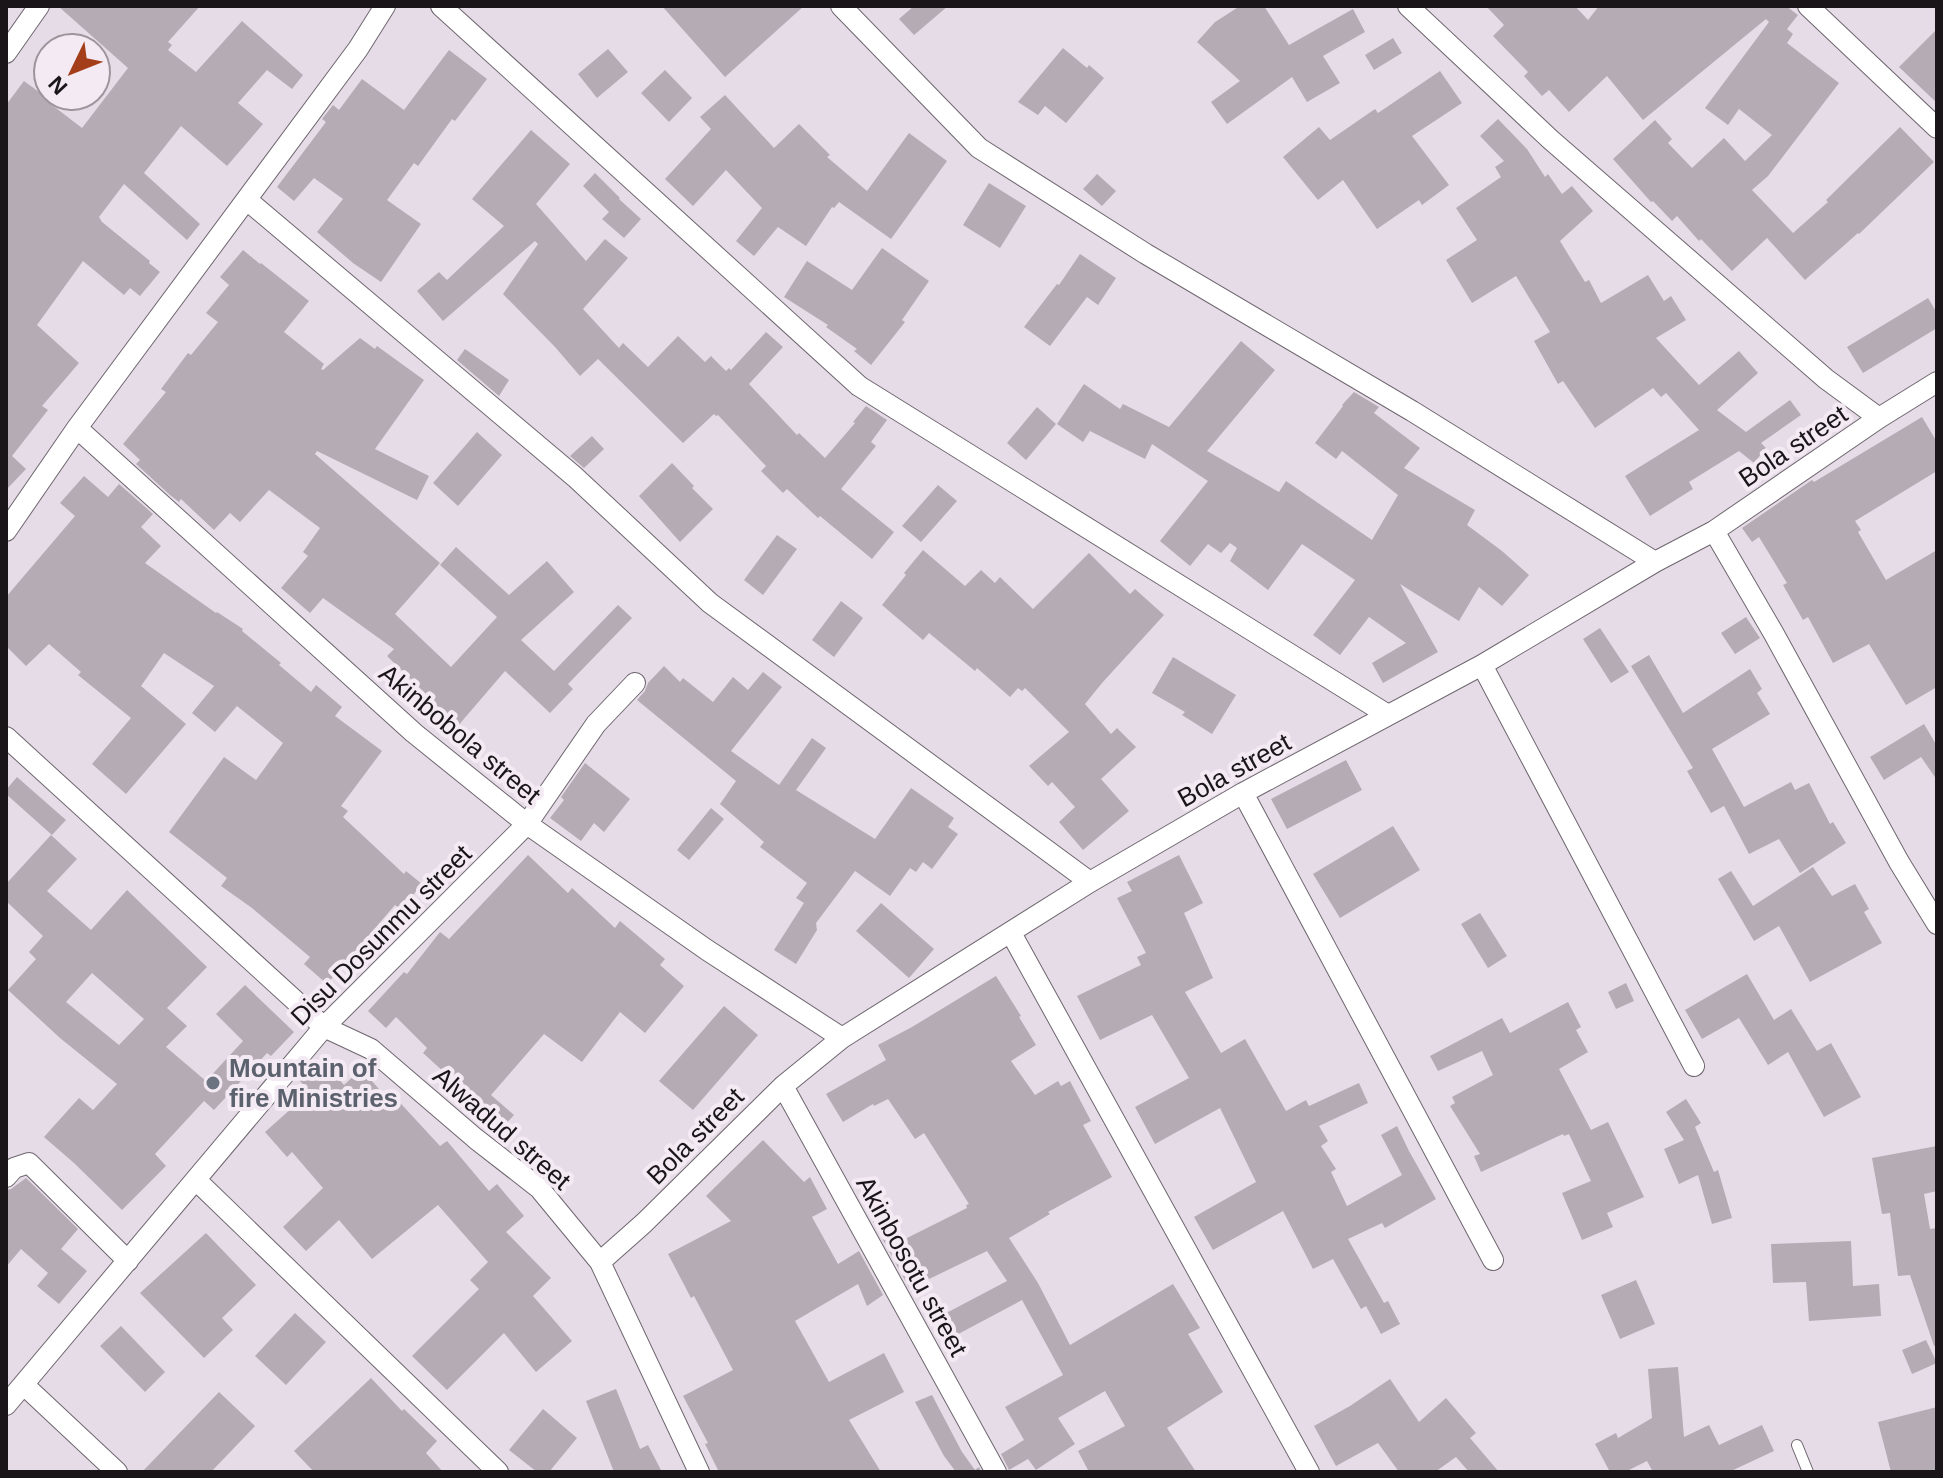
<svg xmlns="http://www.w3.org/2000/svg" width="1943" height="1478" font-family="Arial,sans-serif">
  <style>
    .building { fill: #b4abb5; fill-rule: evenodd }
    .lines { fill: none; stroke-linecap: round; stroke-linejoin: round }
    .service-casing { stroke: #6e666f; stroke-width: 12 }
    .minor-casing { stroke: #6e666f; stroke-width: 22 }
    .service { stroke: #fff; stroke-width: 10 }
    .minor { stroke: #fff; stroke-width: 20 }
    .worship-dot { fill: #6b7280; stroke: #f3eaf4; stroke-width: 3 }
    .labels { text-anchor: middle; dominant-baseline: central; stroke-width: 8; stroke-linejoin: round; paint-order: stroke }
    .street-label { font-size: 26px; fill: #191519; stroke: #f3eaf4 }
    .worship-label { font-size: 26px; font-weight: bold; fill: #5b616d; stroke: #f3eaf4; text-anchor: start }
  </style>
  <rect width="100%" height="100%" fill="#e6dce7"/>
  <path class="building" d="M58,6h142l-32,36 4,3 -4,5 28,22 46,-51 61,54 -11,14 -25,-19 -29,33 25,21 -36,42 -46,-40 -37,47 56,51 -13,16 -63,-56 -25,33 3,5 48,39 -1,2 11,9 -20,24 -10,-8 -6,7 -41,-34 -46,64 42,38 -37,43 6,4 -36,46 14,13 -20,21v-385l18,-24 15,11 2,-3 7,5v2l7,4 -3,5 30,23 46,-60z
    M662,6h142l-79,71z
    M914,6h34l-34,29 -15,-16z
    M1240,6h24l25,39 64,-36 12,23 -42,24 17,27 -33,19 -15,-25 -65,47 -16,-22 29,-21 -43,-39 18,-20z
    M1486,6h89l13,14 11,-14h187l12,9 -11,14 6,5 -6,9 52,40 -71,93 -16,14 41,43 35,-31 -2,-2 74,-73 34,35 -75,72 -1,-1 -53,47 -38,-42 -35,33 -31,-32 -2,2 -22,-25 -5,5 -19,-20 -2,1 -38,-43 42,-39 17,19 -4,4 24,25 32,-30 21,23 27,-26 -33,-26 -11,16 -23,-17 64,-86 -3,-3 -123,101 -36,-44 -38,36 -20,-22 -7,6 -18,-20 4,-4 -35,-36 11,-11z
    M1937,29v74l-38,-36z
    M1393,38l9,15 -28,17 -9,-15z
    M1063,48l24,20 2,-3 15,13 -38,45 -21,-17 -7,9 -20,-13z
    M608,49l20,23 -31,26 -19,-24z
    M449,50l38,29 -32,42 -3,-2 -34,47 -4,-3 -27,37 34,24 -40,58 -28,-19 -36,-31 26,-33 -29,-21 -20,23 -17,-14 49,-65 -4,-3 11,-14 6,5 23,-31 42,31z
    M665,70l27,28 -23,24 -28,-29z
    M1440,71l22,32 -50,33 37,49 -27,20 -3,-5 -42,29 -34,-49 -25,20 -35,-43 36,-30 11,13 45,-31 3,4z
    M725,95l49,53 25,-24 31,31 -3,2 40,34 42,-58 38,28 -56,78 -52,-37 -5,6 -2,-1 -26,39 -28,-19 -24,29 -18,-15 26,-33 -36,-38 -33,36 -28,-27 46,-50 -11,-12z
    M1498,119l29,30 18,28 3,-3 14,20 10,-8 21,25 -33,30 25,41 4,-2 12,23 47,-28 16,26 7,-5 15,24 -30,18 43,47 40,-34 19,22 -41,37 29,22 44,-32 11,15 -40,28 5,5 -12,15 -15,-12 -50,31 4,7 -43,27 -25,-40 74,-46 -33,-37 -5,4 -8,-9 -58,40 -32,-47 -5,3 -24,-43 16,-9 -34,-56 -44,27 -26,-43 31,-20 -21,-32 45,-31 -6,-10 9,-6 -24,-25z
    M531,130l39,34 -34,40 50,57 19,-22 23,19 -45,51 36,39 4,-5 25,24 30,-31 27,26 6,-6 15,15 3,-3 2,2 35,-38 17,15 -34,37 48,51 2,-2 26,25 30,-35 -2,-1 13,-16 21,14 -16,22 5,4 -35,43 53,43 -22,27 -52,-43 -2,2 -31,-29 -4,4 -22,-22 5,-5 -48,-51 -2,1 -2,-2 -31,29 -85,-84 -18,17 -25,-29 -52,-53 35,-50 -3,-3 -92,80 -26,-30 22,-19 8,8 57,-54 -32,-27z
    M595,173l25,25 -1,1 22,20 -17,19 -22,-19 7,-7 -26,-26z
    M1097,174l19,17 -14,15 -19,-17z
    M989,183l37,23 -26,42 -37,-23z
    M882,248l47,33 -27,39 3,2 -34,43 -17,-14 3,-2 -31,-22 2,-2 -44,-28 23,-36 45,29z
    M243,250l17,14 1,-1 48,38 -25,31 40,32 -3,5 2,1 37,-32 15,11 2,-3 47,34 -49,69 54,27 -12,24 -100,-49 -2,3 125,109 -45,51 56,53 46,-50 -57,-52 16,-18 53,48 38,-34 27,31 -53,48 33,31 64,-66 14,13 -64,66 5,5 -23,24 -45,-42 -48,56 -33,-29 3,-3 -40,-39 7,-7 -71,-51 -13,15 -29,-25 27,-32 -5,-4 17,-24 -51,-38 -29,32 -10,-9 -16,17 -33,-31 -2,3 -9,-7 -34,-31 4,-4 -17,-16 43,-52 -5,-3 27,-36 3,2 27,-33 -12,-9 23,-28 -9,-8z
    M1080,254l36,24 -18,27 -11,-8 -37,49 -26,-19 33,-43 2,1z
    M1928,298l9,15v15l-74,45 -16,-26z
    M1241,341l34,29 -68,81 72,41 7,-11 86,59 26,-45 -56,-44 -6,8 -21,-16 28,-37 -1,-1 12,-13 25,15 -5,6 46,35 -16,20 71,42 -8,15 35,26 27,24 -27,31 -23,-19 -20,34 -59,-37 38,68 -55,31 -11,-20 34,-20 -37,-26 -29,38 -27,-20 42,-55 -53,-36 -34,46 -38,-29 7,-13 -7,-5 -9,10 -13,-9 -18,22 -30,-25 48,-60 -56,-37 -7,15 -55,-28 -7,11 -26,-18 27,-40 36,25 3,-5 46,23z
    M465,349l44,31 -10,16 -42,-36z
    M1037,407l19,17 -30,36 -19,-17z
    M1922,417l15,25v29l-82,50 6,9 -3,2 28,48 51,-30v137l-31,18 -37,-61 -36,19 -25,-46 -5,3 -20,-35 4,-2 -28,-46 -7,5 -10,-14 70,-48 2,2z
    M477,432l25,23 -44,51 -25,-23z
    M592,436l12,13 -20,19 -14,-12z
    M672,463l22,23 -2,2 21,21 -33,33 -41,-46z
    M84,476l24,21 11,-13 34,30 -12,13 20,19 -16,17 71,50 1,-1 26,17 -1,2 39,32 -2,2 32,27 5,-7 26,22 -7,9 47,35 -41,55 7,5 -5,6 61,57 2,-3 16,13 -21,26 -6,-5 -68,79 -23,-20 6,-7 -58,-49 -31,-22 6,-8 -58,-46 55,-75 32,23 27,-37 -46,-37 -22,26 -23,-19 22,-27 -50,-33 -23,33 45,38 -60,70 -34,-30 39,-46 -53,-43 3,-3 -32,-28 -23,22 -20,-20v-49l69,-81 -15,-13z
    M938,485l19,16 -36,41 -19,-16z
    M777,535l20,14 -34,46 -19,-15z
    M923,550l42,36 16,-16 14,13 5,-6 33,32 56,-56 41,41 5,-5 29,26 -62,68 -17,21 26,30 6,-6 19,19 -35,32 28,32 -46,39 -24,-28 16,-15 -23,-25 -4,4 -19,-20 40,-34 -44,-44 -3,3 -4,-3 -8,9 -33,-29 -2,3 -46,-38 -6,7 -41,-35 24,-30 -2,-2z
    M841,601l22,17 -29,39 -22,-17z
    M1746,617l14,21 -25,16 -14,-21z
    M1600,628l29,44 -18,11 -28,-44z
    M1649,655l34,58 67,-44 12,20 -5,4 13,21 -58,35 32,58 47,-25 4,8 14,-7 21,41 3,-2 13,21 -46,30 -21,-34 -30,15 -25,-48 -13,7 -24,-42 6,-3 -62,-102z
    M1173,657l63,38 -24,39 -30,-19 3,-3 -33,-19z
    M664,666l16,16 3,-4 30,24 20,-25 15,13 15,-18 19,15 -51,64 48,34 33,-47 14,10 -30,42 79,49 36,-51 43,30 -6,9 10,7 -26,35 -9,-7 -7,10 -6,-4 -20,28 -35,-25 -39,52 1,7 -21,34 -22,-14 30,-47 -8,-5 11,-15 -47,-36 4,-5 -44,-38 16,-23 -99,-81 8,-9 3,-8z
    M1924,724l13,22v34l-16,-23 -37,23 -14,-23z
    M1346,760l16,30 -75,39 -16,-30z
    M585,763l45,36 -26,33 -10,-9 -13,18 -31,-23 14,-18 -3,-3z
    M17,777l49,43 -14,15 -46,-41v-4z
    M711,808l13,11 -35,41 -12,-10z
    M1393,826l27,44 -80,48 -27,-44z
    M51,835l26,24 -30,32 44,39 36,-40 80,77 -40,41 20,18 -21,21 40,34 37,-40 -27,-27 29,-29 49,47 -23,24 -4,-3 -53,57 -10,-9 -49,53 11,12 -44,44 -48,-47 -30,-26 35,-39 14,12 24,-26 -57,-46 -52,-48 28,-31 -7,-7 14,-16 -37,-35v-17zM92,973l52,46 -25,26 -53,-43z
    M528,855l40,38 4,-5 43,40 5,-7 45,38 -5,6 24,21 -39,47 -25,-21 -38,50 -38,-28 -53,61 23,20 -13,14 -35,-32 2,-3 -45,-41 4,-5 -31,-31 -10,11 -18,-17 36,-39 3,2 33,-42 9,7z
    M1179,855l24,48 -19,10 29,65 -28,14 36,61 24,-14 41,72 20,-11 3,6 50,-23 9,20 -49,23 9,15 -7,5 15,23 -5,3 16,34 55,-31 -21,-40 16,-9 12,25 27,48 -51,29 -3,-5 -34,16 36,64 4,-2 12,23 -19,10 -15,-28 -5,3 -28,-50 -20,10 -30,-58 -70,39 -19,-33 62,-35 -36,-74 -65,36 -20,-37 54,-29 -37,-63 -52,25 -23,-44 64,-31 -4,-8 9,-4 -29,-55 15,-7 -5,-9z
    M1813,867l19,29 23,-12 14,25 -5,3 18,31 -72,39 -31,-56 -25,15 -36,-62 13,-8 22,35z
    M881,903l53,46 -25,29 -53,-47z
    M1480,913l27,43 -19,12 -27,-44z
    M1747,974l27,46 17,-11 26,42 14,-8 30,54 -37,20 -36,-65 -20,13 -29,-47 -37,21 -17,-29z
    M996,976l25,40 -2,1 17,28 -25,16 24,34 23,-14 3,5 9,-5 21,40 -8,4 29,52 -64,35 2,2 -41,24 29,45 32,62 103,-61 27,44 -12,6 35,58 -56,36 29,44h-107l-11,-21 47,-25 -20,-35 -47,27 17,26 -39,26 -8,-11 -19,11 -8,-16 23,-14 -19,-33 58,-32 -41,-75 -75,40 -12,-21 72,-38 -20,-30 -62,30 2,4 -15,8 -42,-77 12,-6 15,29 5,-2 1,3 64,-32 -1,-3 3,-1 -45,-71 -9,6 -27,-40 -14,7 -1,-2 -30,18 -17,-28 60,-34 -8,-15 34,-18z
    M1626,983l8,18 -18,8 -8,-17z
    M1568,1002l13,25 -5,3 12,22 -29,17 32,61 17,-8 36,75 -37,16 6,14 -31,13 -20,-47 29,-12 -22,-47 -5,2 -1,-2 -82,38 -7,-16 6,-2 -30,-48 5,-3 -3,-6 41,-22 -11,-24 -44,20 -8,-15 72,-38 8,15z
    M724,1006l34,29 -65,75 -34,-29z
    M323,1061l21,24 17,-16 27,30 4,-5 48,52 7,-5 42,50 8,-7 27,32 -18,16 45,46 -18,18 39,45 -36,31 -32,-39 -57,57 -35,-34 67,-67 -9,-9 18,-18 -50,-57 -66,54 -33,-39 -33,31 -23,-24 40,-39 -31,-36 -5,5 -22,-25 45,-40 -10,-11z
    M1686,1099l15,24 -6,4 19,45 4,-2 14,48 -20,6 -14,-49 -19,9 -15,-35 20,-9 -18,-28z
    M763,1140l41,42 6,-5 17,32 -15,8 26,47 21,-13 24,44 -16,11 -9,-22 -63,37 34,61 55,-29 20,39 -55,28 32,52h-162l-14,-28 3,-1 -25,-47 50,-26 -39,-74 -3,2 -23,-44 63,-33 -25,-25z
    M1937,1146v45l-13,3 6,35 7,-1v117l-3,1 -24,-71 -12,1 -8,-63 -8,1 -10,-56z
    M26,1178l52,51 -17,20 26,22 -28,33 -22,-18 11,-13 -27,-24 -15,18v-77l5,-1z
    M206,1233l50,52 -34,33 11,12 -29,28 -64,-65z
    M1851,1241l2,45 26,-2 2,32 -72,5 -3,-39 -33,1 -2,-39z
    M1636,1280l19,44 -35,15 -19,-44z
    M295,1313l31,29 -40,43 -31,-29z
    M121,1326l44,46 -20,20 -45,-46z
    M1926,1340l11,23 -25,11 -10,-24z
    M1678,1367l6,70 25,-12 10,20 43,-20 12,26 -45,21h-76l-6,-11 -22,11h-15l-15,-28 21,-11 2,5 34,-20 -4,-49z
    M371,1378l31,33 2,-2 33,32 -11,12 17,19h-129l-20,-21z
    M1390,1379l29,43 27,-24 30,35 -6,5 29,34h-30l-13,-15 -21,15h-36l-21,-29 -42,23 -22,-40 36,-20z
    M616,1389l24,60 8,-4 14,27h-48l-28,-71z
    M219,1392l36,34 -44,46h-69z
    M932,1395l30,57 13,18 4,-3 2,5h-25l-12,-16 -29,-54z
    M1937,1407v65h-46l-13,-50z
    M543,1409l34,29 -28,34h-12l-28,-22z"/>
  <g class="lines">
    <g class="service-casing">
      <path id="service" d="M1797,1445l11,27"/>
    </g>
    <g class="minor-casing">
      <path id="minor" d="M441,6l418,380 529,329
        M841,6l138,142 167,106 266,157 243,151
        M1408,6l143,134 275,239 53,39
        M1808,6l129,122
        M6,53l33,-47
        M247,200l328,277 135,126 380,279
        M77,428l337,305 113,91 180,126 135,88
        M6,531l71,-103 281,-379 27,-43
        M1714,531l60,103 125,228 38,62
        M1482,665l212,401
        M6,737l318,290 47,22 105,90 63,49 61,74 99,210
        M1243,793l250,467
        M1011,933l298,539
        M783,1086l213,386
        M6,1177l8,-9 15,-5 99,98
        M196,1180l302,292
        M600,1262l44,-39 139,-137 59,-48 248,-156 153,-89 239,-128 173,-103 59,-31 165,-113 58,-36
        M24,1385l93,87
        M6,1405l318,-378 203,-203 69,-100 39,-41"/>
    </g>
    <use href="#service" class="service"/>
    <use href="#minor" class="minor"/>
  </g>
  <circle class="worship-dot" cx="213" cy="1083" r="8"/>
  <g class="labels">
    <g class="street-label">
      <text transform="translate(1793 446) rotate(-34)">Bola street</text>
      <text transform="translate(460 734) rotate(40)">Akinbobola street</text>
      <text transform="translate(1234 770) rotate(-29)">Bola street</text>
      <text transform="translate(381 935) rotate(-45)">Disu Dosunmu street</text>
      <text transform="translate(502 1128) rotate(41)">Alwadud street</text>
      <text transform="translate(695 1136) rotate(-45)">Bola street</text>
      <text transform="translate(912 1266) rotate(61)">Akinbosotu street</text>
    </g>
    <g class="worship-label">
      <text x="229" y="1068">Mountain of<tspan x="229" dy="30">fire Ministries</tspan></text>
    </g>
  </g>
  <rect width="1943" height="1478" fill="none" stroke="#191519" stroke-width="16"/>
  <g transform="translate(72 72) rotate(227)"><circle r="38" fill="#f3eaf4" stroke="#9c959c" stroke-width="2"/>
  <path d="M0-6L14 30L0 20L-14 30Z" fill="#a43d1a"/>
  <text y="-12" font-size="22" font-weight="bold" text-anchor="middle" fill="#191519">N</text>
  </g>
</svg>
